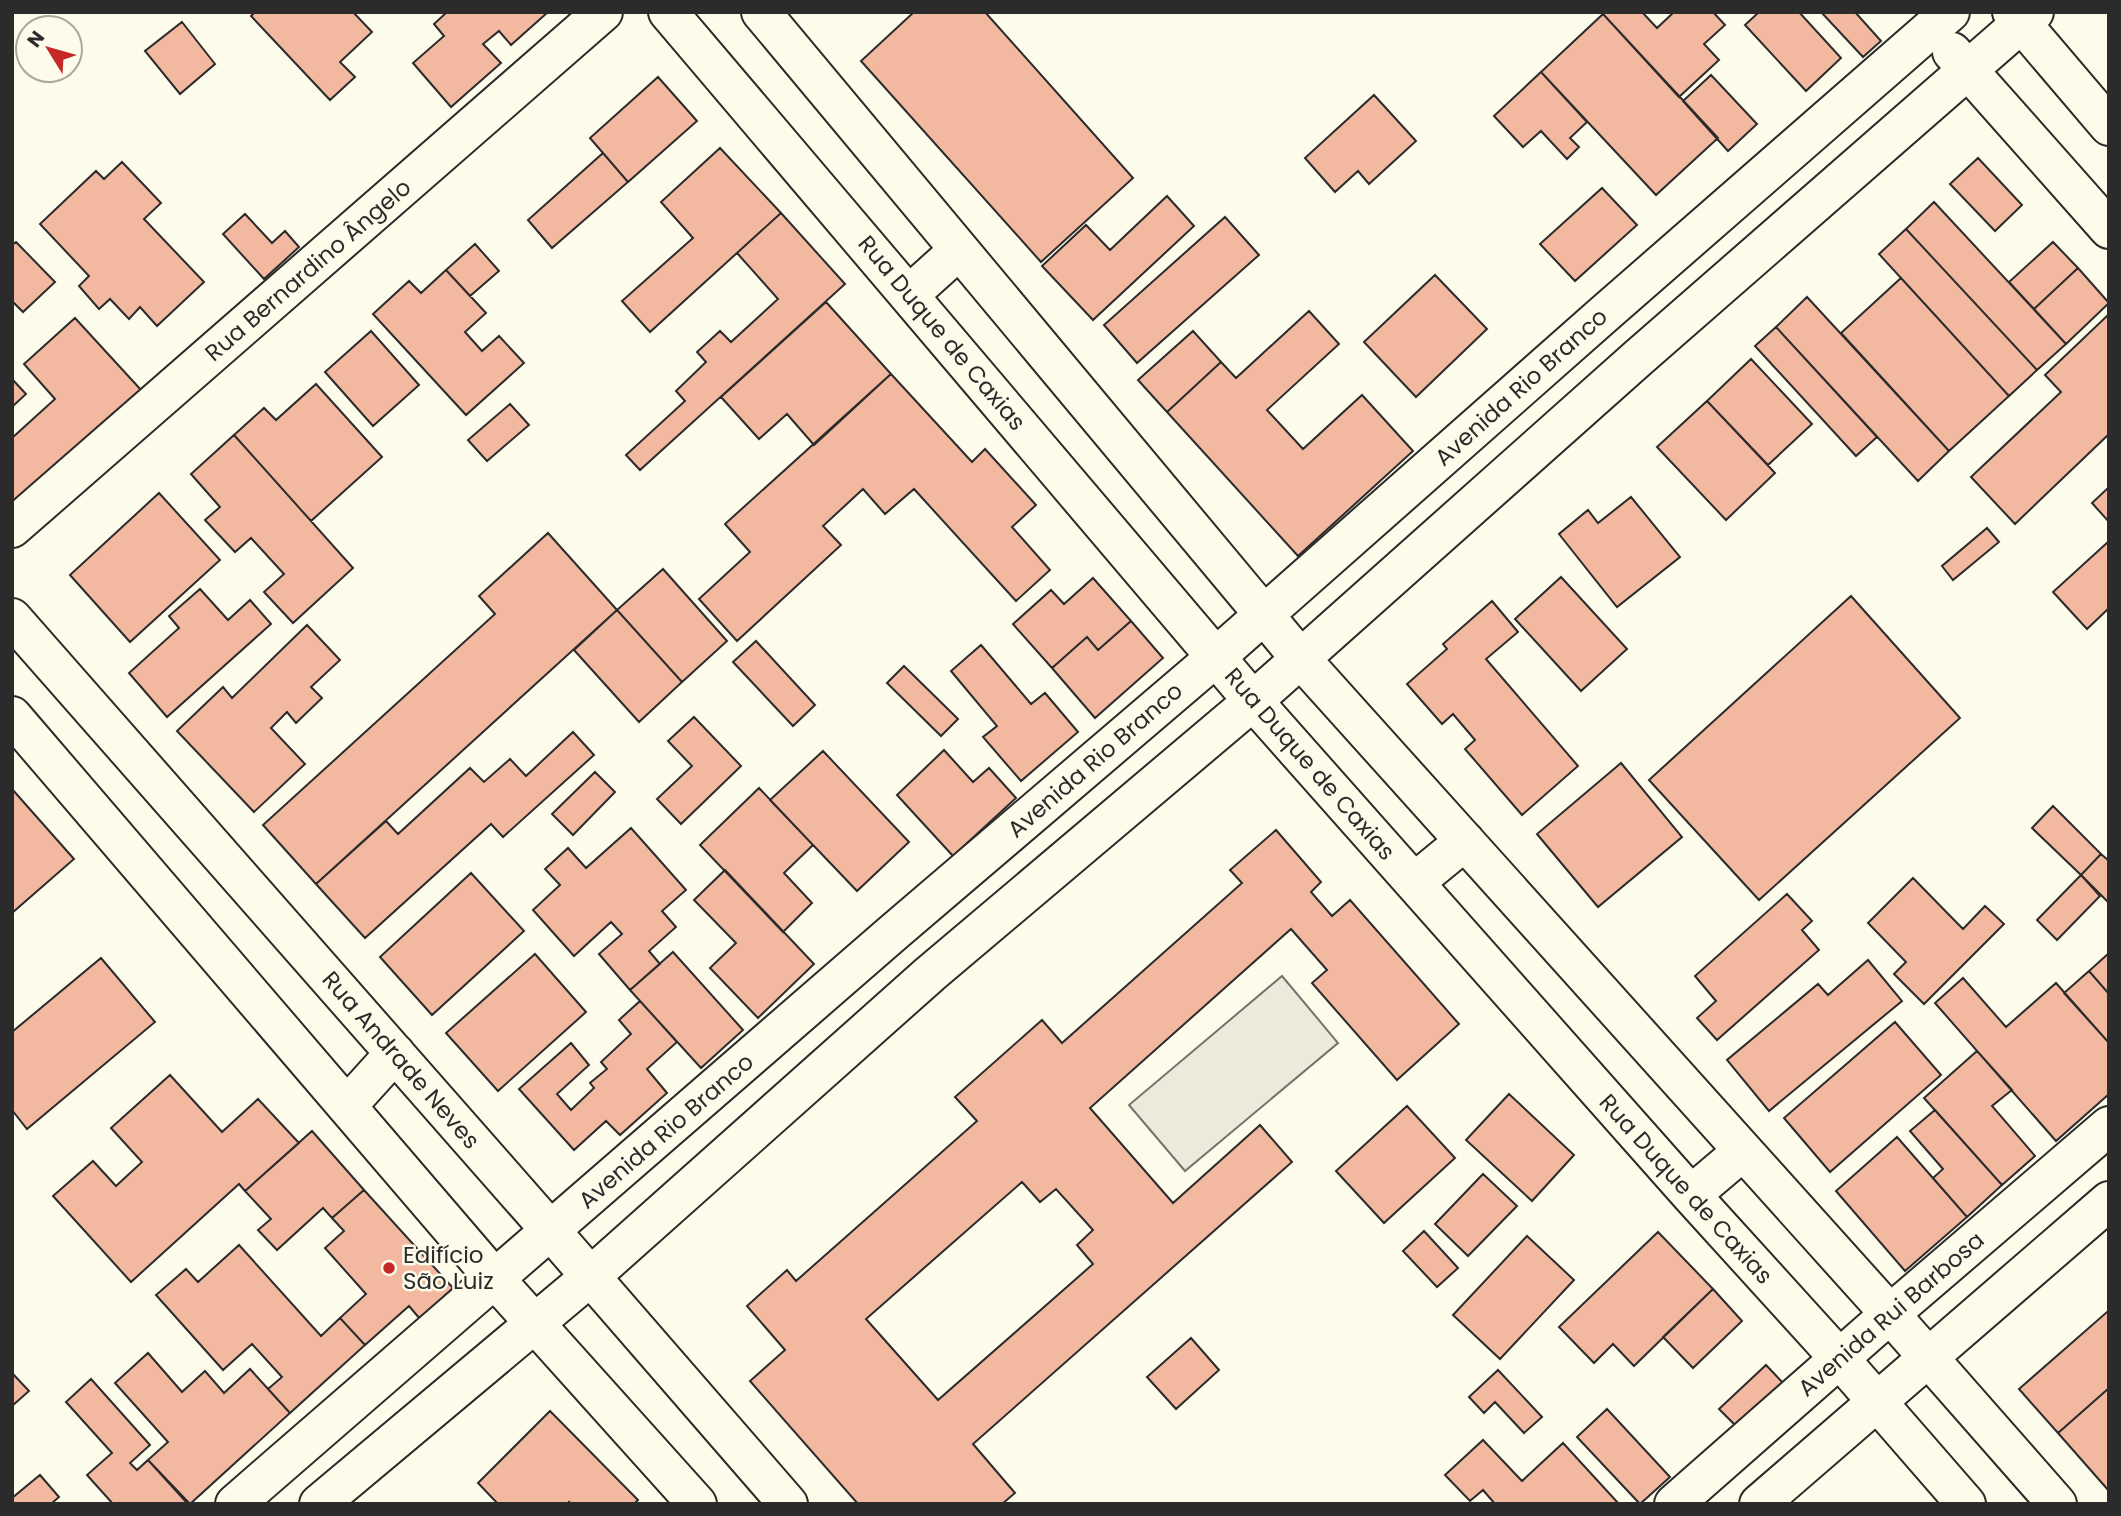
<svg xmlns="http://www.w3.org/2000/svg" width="2121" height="1516" font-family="Poppins,sans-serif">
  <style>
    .green { fill: #ecebdb; stroke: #74746e; stroke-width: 2 }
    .building { fill: #f2b8a0; stroke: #2b2b2b; stroke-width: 2; fill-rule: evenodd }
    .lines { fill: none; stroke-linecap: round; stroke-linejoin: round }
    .minor-casing { stroke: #2b2b2b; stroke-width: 42 }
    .minor { stroke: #fdfbea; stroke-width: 38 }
    .poi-dot { fill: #c62828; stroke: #fdfbea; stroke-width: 2.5 }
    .labels { text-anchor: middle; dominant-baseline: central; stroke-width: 5; stroke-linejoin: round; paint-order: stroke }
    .street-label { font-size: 23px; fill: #2b2b2b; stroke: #fdfbea }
    .poi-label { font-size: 23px; fill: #2b2b2b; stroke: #fdfbea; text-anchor: start }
  </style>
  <rect width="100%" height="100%" fill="#fdfbea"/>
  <path class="green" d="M1282,976l56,67 -153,128 -56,-66z"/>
  <path class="building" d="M255,12h98l19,20 -32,30 15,15 -25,23 -79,-84z
    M447,12h101l-37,33 -12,-14 -16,13 18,19 -50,44 -38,-44 31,-27 -10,-12z
    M914,12h71l148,166 -92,84 -180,-201z
    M1605,12h37l15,16 17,-16h39l12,13 -21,19 15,16 -40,37 -76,-83z
    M1759,12h40l42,46 -35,33 -61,-66z
    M1821,12h34l26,29 -18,16z
    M1603,14l115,124 -62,57 -115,-123z
    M182,22l33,42 -35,30 -35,-43z
    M1541,72l46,50 -17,16 9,9 -12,12 -26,-28 -18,16 -29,-31z
    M1711,75l46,49 -29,27 -45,-50z
    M658,77l39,44 -69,61 -38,-44z
    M1374,95l42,46 -47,43 -11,-13 -23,21 -30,-34z
    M720,148l61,65 -131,119 -28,-31 71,-63 -32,-36z
    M603,153l25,29 -76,66 -24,-28z
    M1978,158l44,47 -27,26 -45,-47z
    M122,162l39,41 -17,16 60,63 -47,44 -17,-19 -11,12 -19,-20 -11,10 -20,-23 10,-10 -49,-52 56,-53 8,8z
    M1602,188l35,37 -62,56 -35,-37z
    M1167,196l27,30 -101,94 -51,-54 44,-41 24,25z
    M1934,202l132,142 -29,26 -131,-141z
    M781,213l64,71 -205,186 -14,-15 59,-54 -9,-10 30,-29 -9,-10 23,-21 11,11 47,-43 -41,-46z
    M245,214l27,29 13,-12 14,16 -35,32 -41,-45z
    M1225,217l34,38 -122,108 -33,-38z
    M1906,229l131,141 -28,26 -130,-142z
    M16,242l39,40 -32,30 -11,-11v-56z
    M2053,242l25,26 -44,41 -25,-27z
    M475,244l24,27 -29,25 -24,-26z
    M2078,268l31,35 -43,41 -32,-35z
    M446,270l40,43 -21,19 17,19 17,-15 25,27 -58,52 -93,-101 36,-33 12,12z
    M1435,275l52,54 -71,68 -52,-55z
    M1901,278l108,118 -60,55 -108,-118z
    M1807,297l142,154 -31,30 -142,-154z
    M826,302l65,72 -77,71 -27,-31 -28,25 -38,-42z
    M1309,311l30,33 -72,66 36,39 59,-54 51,56 -115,105 -131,-144 54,-50 15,16z
    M2109,314v120l-94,90 -44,-47 90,-85 -16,-17z
    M75,318l67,73 -130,119v-72l43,-39 -31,-35z
    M1776,327l101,110 -21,19 -101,-110z
    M371,331l48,54 -46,41 -48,-54z
    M1193,331l28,31 -54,50 -29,-32z
    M1751,359l61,65 -44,41 -61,-64z
    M891,374l81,88 13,-13 51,56 -24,22 38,43 -34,31 -102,-112 -29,25 -22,-25 -40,37 18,19 -104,96 -38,-42 51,-47 -25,-28z
    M12,379l14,15 -14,13z
    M316,384l66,73 -71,64 -77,-86 30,-27 12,12z
    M1707,401l68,72 -49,47 -69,-73z
    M510,404l19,21 -42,36 -19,-21z
    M234,435l119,133 -60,55 -29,-31 20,-18 -33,-36 -16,14 -30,-32 15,-13 -29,-33z
    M2109,487v35l-17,-19z
    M159,493l61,67 -90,82 -60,-67z
    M1631,497l49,60 -63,50 -58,-73 29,-24 10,13z
    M1987,528l12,14 -46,38 -11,-14z
    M548,533l69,77 -301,274 -53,-59 232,-211 -16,-18z
    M2109,541v67l-22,21 -34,-37z
    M663,569l64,72 -45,41 -65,-72z
    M1561,577l66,72 -46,42 -66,-72z
    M1093,578l38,43 -33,29 -11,-13 -35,31 -39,-44 38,-34 13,14z
    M200,589l28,31 22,-20 21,24 -104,93 -38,-44 50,-45 -10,-12z
    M1851,596l109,122 -201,182 -110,-120z
    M1492,601l26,31 -32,27 92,107 -56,49 -57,-66 10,-9 -22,-26 -11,10 -35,-40 40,-35 -4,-5z
    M617,610l65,72 -43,40 -65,-72z
    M1131,621l32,37 -68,60 -43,-50 35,-31 11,13z
    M307,625l33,35 -29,27 11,11 -26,25 -9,-11 -16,16 34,36 -51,48 -77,-81 46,-44 9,11z
    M756,641l59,64 -22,21 -60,-64z
    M981,645l50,59 14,-11 33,39 -57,49 -38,-44 14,-11 -46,-55z
    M904,666l54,53 -17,17 -54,-53z
    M694,717l47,49 -60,58 -24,-25 35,-33 -24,-25z
    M573,732l21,23 -91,82 -12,-13 -126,114 -49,-54 70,-63 12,13 72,-66 14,14 26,-23 16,17z
    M944,750l29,32 16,-14 27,30 -63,58 -56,-61z
    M823,751l86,91 -52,49 -87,-91z
    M1621,763l61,74 -84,70 -61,-73z
    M595,772l20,20 -42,43 -21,-21z
    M759,788l54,57 -29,28 28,30 -29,29 -83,-87z
    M12,789l62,70 -62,54z
    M2053,806l48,48 -20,21 -49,-47z
    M631,828l55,62 -24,21 14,16 -27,24 11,13 -30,26 -31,-36 23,-20 -11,-12 -37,34 -41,-46 27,-25 -15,-16 23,-21 18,20z
    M1276,830l45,52 -10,10 21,24 18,-16 109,124 -62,56 -85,-97 15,-13 -36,-41 -201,179 83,95 87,-78 32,37 -319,282 42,49 -13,11h-144l-108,-123 35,-31 -38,-44 40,-36 9,11 181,-160 -22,-24 87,-77 20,23 180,-160 -12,-13zM1022,1182l18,20 16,-13 37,41 -16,15 16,19 -155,136 -72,-81z
    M2101,854l8,7v42l-28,-28z
    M725,870l89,94 -56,54 -48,-50 26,-25 -42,-43z
    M471,873l53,58 -92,84 -52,-58z
    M2081,875l19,21 -43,44 -20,-20z
    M1913,878l50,51 22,-23 19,18 -80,80 -30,-30 12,-12 -38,-39z
    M1787,894l25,27 -10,9 17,20 -102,90 -20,-22 19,-17 -21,-25z
    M673,952l70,78 -42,38 -71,-78z
    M2109,953v41l-20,-23z
    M535,954l51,58 -88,79 -52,-58z
    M101,958l54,64 -128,107 -15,-19v-78z
    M1868,960l34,41 -133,110 -42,-51 91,-76 10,11z
    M2089,971l20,23v49l-45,-50z
    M1963,978l43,49 50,-44 53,60v51l-53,47 -121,-138z
    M640,1001l37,41 -30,27 20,24 -47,42 -14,-14 -32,29 -55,-61 52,-46 18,22 -32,29 14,16 23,-22 -4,-5 17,-14 -6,-7 30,-28 -12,-14z
    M1895,1022l46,53 -111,97 -46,-54z
    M1977,1051l35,39 -20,16 43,50 -33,29 -78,-87z
    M170,1075l52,57 36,-33 41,44 -54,48 -6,-7 -108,98 -78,-86 40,-35 23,25 26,-24 -31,-34z
    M1509,1094l65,61 -42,46 -66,-61z
    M1407,1106l48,52 -71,65 -48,-52z
    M1935,1110l67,75 -35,32 -34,-39 10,-9 -33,-38z
    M312,1131l52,59 -32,28 -9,-10 -46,42 -19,-20 13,-11 -26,-28z
    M1897,1137l70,80 -62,54 -69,-80z
    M1483,1174l34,32 -49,50 -33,-32z
    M364,1190l89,98 -33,31 -11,-13 -44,39 -25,-27 26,-24 -41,-46 19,-17 -12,-13z
    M1424,1231l34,37 -21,19 -34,-36z
    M1658,1232l55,57 -79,77 -21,-22 -19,19 -35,-36z
    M1527,1236l47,44 -74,79 -47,-44z
    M239,1245l82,91 19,-18 25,27 -75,68 -22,-24 14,-12 -30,-33 -29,26 -67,-75 30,-26 12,13z
    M1713,1289l29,32 -49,47 -30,-31z
    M2107,1312l2,2v74l-51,45 -39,-44z
    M1191,1338l28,32 -43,39 -29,-32z
    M148,1353l34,39 23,-21 19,22 26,-24 40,44 -100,91 -42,-44 20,-18 -53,-59z
    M1766,1365l18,19 -47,43 -18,-18z
    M1498,1370l44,47 -18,16 -29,-31 -11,11 -15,-16z
    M12,1373l17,18 -17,15z
    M91,1379l59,66 -20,18 7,7 11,-10 40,44h-75l-26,-29 25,-22 -46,-51z
    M2109,1388v103l-51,-58z
    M1607,1409l63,68 -30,27 -63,-67z
    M550,1411l88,89 -4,4h-63l-2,-2 -2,2h-69l-20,-21z
    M1483,1440l39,41 41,-38 56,61h-124l-12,-14 -13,11 -25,-26z
    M40,1475l19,22 -8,7h-39v-6z"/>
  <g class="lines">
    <g class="minor-casing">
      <path id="minor" d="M668,12l585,689 438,494 148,163 127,146
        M761,12l539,646 590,656 167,190
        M2012,12l97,114
        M1952,52l157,177
        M909,295l50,-45
        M12,528l591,-516
        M12,618l539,613 237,273
        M12,716l482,562 203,226
        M1415,882l50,-41
        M347,1106l48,-53
        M1691,1195l52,-44
        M235,1504l659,-572 322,-275 387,-342 347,-303
        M319,1504l271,-227 340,-303 323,-273 385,-343 396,-346
        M1674,1504l216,-190 219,-188
        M1759,1504l350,-303"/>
    </g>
    <use href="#minor" class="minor"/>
  </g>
  <circle class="poi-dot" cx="389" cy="1268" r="7"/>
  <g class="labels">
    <g class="street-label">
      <text transform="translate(308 270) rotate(-41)">Rua Bernardino Ângelo</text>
      <text transform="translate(942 333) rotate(50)">Rua Duque de Caxias</text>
      <text transform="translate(1521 387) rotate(-42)">Avenida Rio Branco</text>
      <text transform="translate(1095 760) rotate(-41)">Avenida Rio Branco</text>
      <text transform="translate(1310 764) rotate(49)">Rua Duque de Caxias</text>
      <text transform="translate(401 1060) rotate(49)">Rua Andrade Neves</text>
      <text transform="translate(666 1131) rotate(-41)">Avenida Rio Branco</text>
      <text transform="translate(1686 1189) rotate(48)">Rua Duque de Caxias</text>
      <text transform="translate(1891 1314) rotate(-41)">Avenida Rui Barbosa</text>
    </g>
    <g class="poi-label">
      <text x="403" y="1255">Edifício<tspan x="403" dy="26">São Luiz</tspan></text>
    </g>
  </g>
  <rect width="2121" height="1516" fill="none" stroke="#2b2b2b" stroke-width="28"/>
  <g transform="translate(49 49) rotate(307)"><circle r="33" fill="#fdfbea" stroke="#a9a89e" stroke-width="2"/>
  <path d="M0-5L12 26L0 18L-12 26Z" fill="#c62828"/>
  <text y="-10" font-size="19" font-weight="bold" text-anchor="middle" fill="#2b2b2b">N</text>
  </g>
</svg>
